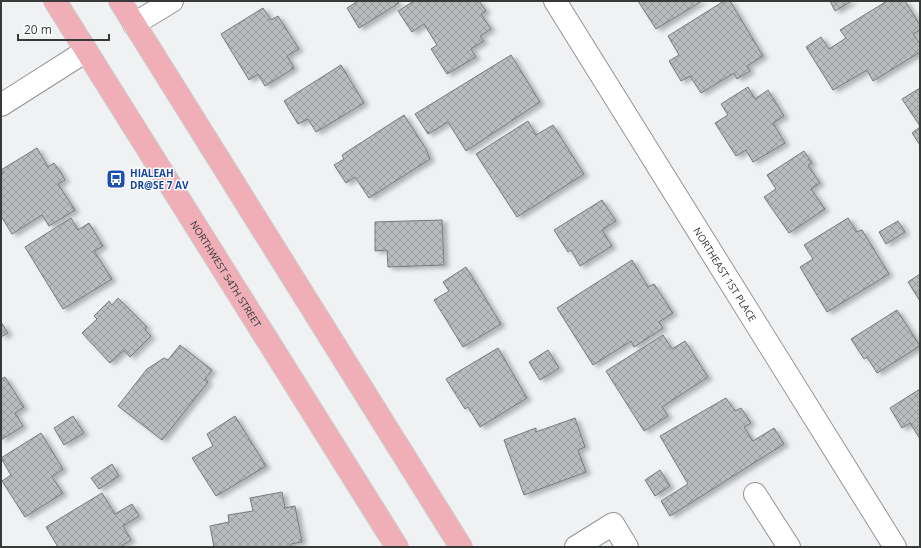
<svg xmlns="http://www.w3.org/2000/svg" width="921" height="548" font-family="'Open Sans',sans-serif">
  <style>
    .building { fill: url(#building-cross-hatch); stroke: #78797b; filter: url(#shadow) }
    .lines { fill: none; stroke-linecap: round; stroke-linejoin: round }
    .minor-casing { stroke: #939496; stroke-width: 24 }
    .major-casing { stroke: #cbcccc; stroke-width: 24 }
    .minor { stroke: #fff; stroke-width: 22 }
    .major { stroke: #f0afb7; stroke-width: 22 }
    .labels { text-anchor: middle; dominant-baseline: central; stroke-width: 3; stroke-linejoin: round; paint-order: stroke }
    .transit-label { font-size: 10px; font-weight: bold; fill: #164399; stroke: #fdfeff; text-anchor: start }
    .street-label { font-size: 10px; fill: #383939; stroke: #fdfeff }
  </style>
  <defs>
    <pattern id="building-cross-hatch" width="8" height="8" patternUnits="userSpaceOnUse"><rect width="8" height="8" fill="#b9bbbd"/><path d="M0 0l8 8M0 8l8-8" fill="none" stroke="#97999b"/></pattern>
    <filter id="shadow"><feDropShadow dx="4.5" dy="2.5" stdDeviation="2" flood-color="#0004"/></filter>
  </defs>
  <rect width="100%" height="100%" fill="#eff1f3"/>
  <path class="building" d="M358,1h39l2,2 -40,25 -12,-20z
    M414,1h65l7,10 -5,3 10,15 -11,7 4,5 -13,8 5,8 -29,17 -16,-25 6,-4 -13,-21 -12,8 -14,-21z
    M638,1h64l-46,28z
    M724,1h6l33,55 -16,10 3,5 -13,8 -3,-6 -33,20 -11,-17 -9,5 -12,-20 10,-6 -11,-19z
    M830,1h22l-17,10z
    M887,1h18l15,24v5l-7,4 7,10v8l-47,29 -6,-11 -34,20 -27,-43 15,-10 8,12 17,-11 -6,-8z
    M263,8l8,12 7,-4 21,33 -12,7 7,12 -29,18 -7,-12 -9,6 -28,-46z
    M511,55l29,47 -74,49 -18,-29 -20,12 -13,-20z
    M341,65l23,38 -48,29 -8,-13 -10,5 -14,-23z
    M748,87l7,12 13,-9 16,26 -11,7 12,20 -32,19 -7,-12 -10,6 -21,-33 13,-8 -7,-11z
    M920,88v38l-18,-27z
    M404,115l22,34 4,10 -61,39 -14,-21 -9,6 -12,-18 10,-6 -2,-4z
    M528,121l8,14 17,-10 31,49 -67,43 -41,-63z
    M920,127v18l-8,-12z
    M37,148l11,19 6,-4 6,8 5,9 -7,4 17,26 -26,16 -7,-11 -30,19 -11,-18v-41l2,-1 -2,-4z
    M804,151l8,12 -4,2 12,18 -9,6 14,20 -36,24 -25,-36 12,-8 -9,-14z
    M602,200l14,21 -14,9 10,16 -32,20 -9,-16 -3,2 -14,-22z
    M71,218l7,12 11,-7 14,23 -9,5 18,28 -49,30 -38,-62z
    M848,218l9,14 5,-2 27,44 -62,38 -27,-45 13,-8 -9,-14z
    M442,220l2,45 -56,2 -1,-17 -12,1v-29z
    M898,221l7,11 -19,12 -7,-12z
    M632,260l16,27 6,-3 19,29 -14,9 4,6 -29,19 -3,-6 -38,24 -36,-57z
    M466,267l35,57 -38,23 -29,-47 15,-9 -6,-9z
    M920,274v27l-12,-19z
    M118,298l29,29 -2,3 6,6 -21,21 -6,-7 -14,13 -28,-30 15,-14 -3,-3 15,-15 3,4z
    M897,310l23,36 -43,27 -10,-16 -3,2 -13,-20z
    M1,322l7,11 -7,4z
    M663,335l9,14 13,-8 23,36 -46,30 6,9 -24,15 -38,-60z
    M180,345l32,25 -7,9 3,3 -46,58 -44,-34 29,-37 17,-11 4,2z
    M498,348l29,50 -47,29 -12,-20 -3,2 -19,-30z
    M548,350l11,18 -19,12 -11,-18z
    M5,377l19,30 -9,6 8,13 -22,14v-61z
    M920,389v50l-10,-16 -8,5 -12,-20z
    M726,398l9,13 6,-3 10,15 -7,4 9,14 21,-13 10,16 -114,72 -9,-15 27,-17 -28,-48z
    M73,416l11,17 -20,12 -10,-17z
    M235,416l31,50 -50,30 -24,-38 21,-12 -6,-12z
    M575,418l10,29 -7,3 8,22 -62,23 -20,-55 32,-12v4z
    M41,433l22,36 -11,8 11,16 -38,24 -23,-36 9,-6 -10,-17z
    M112,464l7,12 -20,13 -8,-11z
    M660,470l10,16 -15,10 -10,-16z
    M282,492l3,16 10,-2 7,36 -11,2v3h-77l-4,-21 19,-4 -1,-7 25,-4 -3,-13z
    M102,493l13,21 17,-10 7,12 -16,10 8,14 -11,7h-62l-12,-20z"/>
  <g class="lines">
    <g class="minor-casing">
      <g id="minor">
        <path id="s1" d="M555,1l340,546"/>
        <path d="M134,24l38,-23"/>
        <path d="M1,105l85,-54"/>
        <path d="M755,494l34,53"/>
        <path d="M576,547l37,-23 14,23"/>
      </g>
    </g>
    <g class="major-casing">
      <g id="major">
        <path id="s2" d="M55,1l342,546"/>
        <path d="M120,1l341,546"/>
      </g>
    </g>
    <use href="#minor" class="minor"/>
    <use href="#major" class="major"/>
  </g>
  <defs>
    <g id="bus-square" transform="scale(1)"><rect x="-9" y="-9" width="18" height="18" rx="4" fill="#1a4fb4" stroke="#fdfeff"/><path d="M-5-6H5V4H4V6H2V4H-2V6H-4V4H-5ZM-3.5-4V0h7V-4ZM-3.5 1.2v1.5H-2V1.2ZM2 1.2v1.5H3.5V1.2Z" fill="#fff"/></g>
  </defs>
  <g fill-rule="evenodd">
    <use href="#bus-square" x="116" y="179"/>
  </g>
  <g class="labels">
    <g class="transit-label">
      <text x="130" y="173">HIALEAH<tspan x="130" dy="12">DR@SE 7 AV</tspan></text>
    </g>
    <g class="street-label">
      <text stroke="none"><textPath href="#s2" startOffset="322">NORTHWEST 54TH STREET</textPath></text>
      <text stroke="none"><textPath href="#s1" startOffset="322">NORTHEAST 1ST PLACE</textPath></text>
    </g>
  </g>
  <rect width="921" height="548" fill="none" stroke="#383939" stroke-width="4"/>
  <path d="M18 34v6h91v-6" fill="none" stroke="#383939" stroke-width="2"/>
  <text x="24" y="34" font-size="12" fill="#383939" stroke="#fdfeff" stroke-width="3" paint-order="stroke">20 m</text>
</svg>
